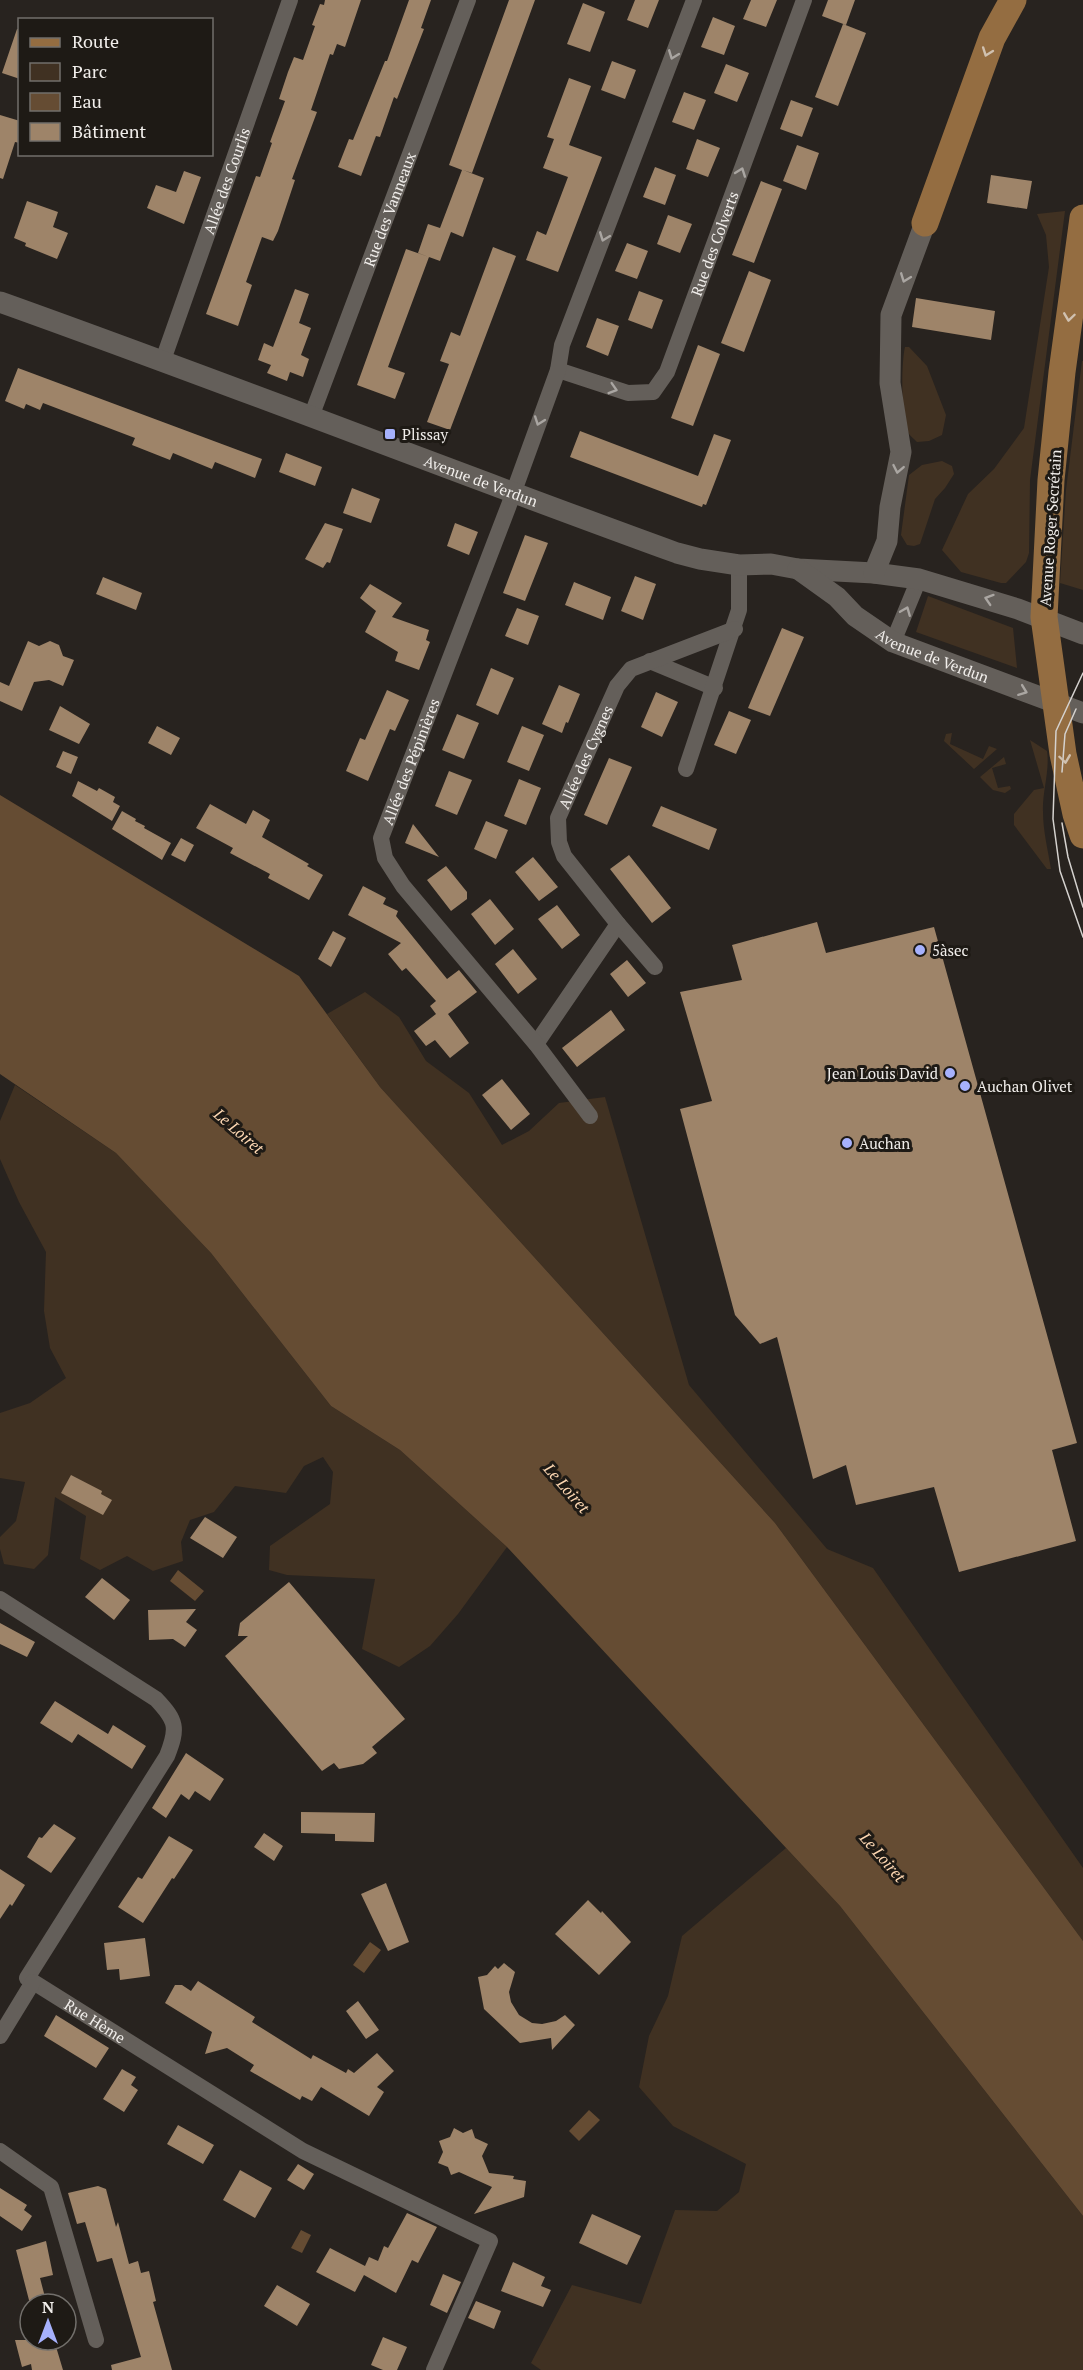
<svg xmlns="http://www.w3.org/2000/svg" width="1083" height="2370" font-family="'PT Serif',serif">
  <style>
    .green { fill: #403122 }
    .water { fill: #654c33 }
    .building { fill: #9e8469 }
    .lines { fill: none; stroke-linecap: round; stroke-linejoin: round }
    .minor { stroke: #645f5a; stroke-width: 16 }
    .tertiary { stroke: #645f5a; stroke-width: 21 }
    .primary { stroke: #946d41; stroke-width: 27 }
    .tram { stroke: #d5d2cf; stroke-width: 1.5 }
    .oneway { stroke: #d0c1b0 }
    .oneway2 { stroke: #aaa6a2 }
    .poi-dot { fill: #a6b1fc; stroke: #1e1a15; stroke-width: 2 }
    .labels { text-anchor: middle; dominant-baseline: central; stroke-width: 6; stroke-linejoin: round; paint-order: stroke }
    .street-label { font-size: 15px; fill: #f1eeeb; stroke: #1e1a15 }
    .poi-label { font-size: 15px; fill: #f1eeeb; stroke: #1e1a15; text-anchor: start }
    .water-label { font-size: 16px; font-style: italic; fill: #fdd7b2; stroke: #1e1a15 }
  </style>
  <rect width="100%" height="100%" fill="#28231f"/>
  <path class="green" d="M1065,211l-35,269 -1,73 -3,9 -20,21h-5l-40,-11 -19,-22 26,-56 26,-25 30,-41 25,-161 -3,-32 -9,-21z
    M905,347h4l18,19 19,49 -4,20 -13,6 -12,1c-3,-3 -8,-7 -9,-10 -7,-16 -7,-68 -3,-85z
    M1082,361h1v229l-23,-7 6,-93z
    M942,461l10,5 2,8 -9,14 -10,11 -15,45 -6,2 -7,-1 -6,-10 8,-60 13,-10z
    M928,596l85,32 4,40 -101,-36z
    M952,733l-2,11 33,15 6,-13 8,3 -23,20 -30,-28 2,-7z
    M1030,740l17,11c3,20 -5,41 -4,61 0,19 5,38 8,57h-4l-33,-44v-11l20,-24 10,-2z
    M1004,757l2,7 -14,4 6,20 12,-2 1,3 -6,4 -12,-3 -13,-13z
    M365,992l34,25 27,44 43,32 33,52 27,-14 30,-28 46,-6 84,288 138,164 46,19 210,300v73l-308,-418 -395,-436 -53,-73z
    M15,1085l101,68 95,100 120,153 69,44 107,97 -49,67 -28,32 -31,21 -37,-18 13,-70 -88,-4 -18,-5 1,-24 60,-42 3,-32 -10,-15 -19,9 -18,27 -51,-7 -21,26 -24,8 -9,22 2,19 -30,10 -26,-15 -27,14 -20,-11 6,-43 -31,-19 -7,58 -14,14 -30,-5 -4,-15v-12l16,-16 9,-39 -25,-4v-65l30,-10 36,-25 -16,-30 -6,-37 2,-59 -27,-50 -19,-43v-38z
    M786,1848l54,58 243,310v154h-542l-10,-7 41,-78 69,19 34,-94 42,1 22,-19 7,-28 -73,-38 -34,-39 10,-51 19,-40 14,-60z"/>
  <path class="water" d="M0,795l299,181 81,111 395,436 308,418v275l-243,-310 -333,-359 -107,-97 -69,-44 -120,-153 -95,-100 -116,-79z
    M178,1570l26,21 -9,10 -25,-20z
    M370,1942l11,8 -17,23 -11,-8z
    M589,2110l11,10 -21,21 -10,-10z
    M301,2230l10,5 -9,18 -11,-5z"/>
  <path class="building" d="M325,0h36l-16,47 -8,-3 -4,11 -3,-1 -19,56 6,2 -25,67 3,1 -17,51 -5,10 -11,-4 -16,45 6,3 -14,41 -32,-12 50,-138 4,1 12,-34 -2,-1 15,-41 -6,-2 9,-27 6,-15 9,3 12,-34 -3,-1 8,-21 4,1z
    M409,0h22l-10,28 3,1 -27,70 -3,-2 -14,40 -4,-1 -15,40 -23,-9 11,-28 4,1 32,-79h2z
    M509,0h26l-63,173 -9,-3 21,8 -21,59 -12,-5 -11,29 -22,-8 10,-29 12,4 22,-58 -13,-5z
    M635,0h24l-11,28 -21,-8z
    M751,0h26l-11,27 -23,-8z
    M828,0h27l-9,25 -24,-9z
    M583,3l22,9 -15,40 -23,-8z
    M713,17l22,9 -11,29 -23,-8z
    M843,24l23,9 -28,73 -23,-9z
    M17,29h3v50l-18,-6z
    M612,61l24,9 -11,29 -24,-9z
    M726,64l23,9 -12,29 -23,-9z
    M569,78l22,8 -22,59 33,12 -44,115 -32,-12 11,-29 9,4 22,-58 -25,-9 11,-29 -7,-2z
    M684,92l22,8 -12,30 -22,-8z
    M791,100l22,8 -11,29 -22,-8z
    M0,115l20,6v22l-5,-1 -12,37 -3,-1z
    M697,139l23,9 -12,29 -22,-8z
    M797,145l22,8 -13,37 -23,-9z
    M655,167l21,8 -11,30 -22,-8z
    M184,171l17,6 -17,47 -37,-16 9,-23 20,7z
    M991,175l41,6 -5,28 -40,-6z
    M761,181l21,8 -28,74 -22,-8z
    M27,201l31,11 -5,15 15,6 -11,26 -32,-13 1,-3 -12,-5z
    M668,215l24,9 -12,29 -23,-9z
    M627,243l21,8 -11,28 -22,-8z
    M493,247l23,9 -66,174 -23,-8 22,-58 -9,-3 11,-29 9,4z
    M406,249l23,8 -41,110 17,6 -10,26 -38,-14z
    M749,271l22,9 -27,72 -23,-9z
    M295,289l14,5 -10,29 12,5 -10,27 8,4 -6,18 -13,-5 -3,9 -20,-8 4,-8 -13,-5 6,-17 9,4z
    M639,291l24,9 -11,29 -24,-9z
    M916,298l79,13 -4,29 -79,-13z
    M597,318l22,8 -11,30 -22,-9z
    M698,345l22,9 -27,72 -22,-8z
    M18,368l244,91 -7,19 -40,-16 -3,7 -39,-16 -3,7 -38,-15 3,-7 -92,-35 -3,7 -14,-6 -2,5 -19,-8z
    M580,431l118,45 16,-42 17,6 -25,65 -3,-1 -1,3 -132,-50z
    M286,453l36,14 -7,19 -36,-14z
    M352,488l28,11 -9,24 -28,-10z
    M325,523l18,6 -13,34 -3,-1 -4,6 -18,-9z
    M455,523l23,9 -9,23 -22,-9z
    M525,535l23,8 -23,58 -22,-8z
    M635,576l21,8 -13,36 -22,-9z
    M103,577l39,16 -6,17 -40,-16z
    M574,582l37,15 -8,23 -38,-15z
    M370,584l32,19 -10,14 37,13 -3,10 4,2 -11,28 -24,-9 3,-9 -33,-20 11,-21 -16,-13z
    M517,608l22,8 -11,29 -23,-9z
    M782,628l22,9 -34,79 -22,-8z
    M28,641l11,5 11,-5 9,4 4,11 11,4 -11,26 -14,-6 -15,2 -12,29 -22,-10v-19l9,4z
    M491,668l23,10 -16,37 -22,-10z
    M559,685l21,9 -12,29 -2,-1 -4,11 -20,-9z
    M387,690l22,10 -14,31 -5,-2 -22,52 -22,-10 14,-33 5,2z
    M656,692l22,10 -16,35 -21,-10z
    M60,706l30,18 -11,20 -30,-14z
    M729,711l22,9 -15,34 -22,-9z
    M457,714l22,9 -15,36 -22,-9z
    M157,726l23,12 -9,17 -23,-12z
    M522,726l22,9 -15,36 -22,-9z
    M63,751l15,6 -7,17 -15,-7z
    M609,758l23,9 -25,58 -23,-10z
    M449,771l23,9 -15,35 -22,-9z
    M519,779l22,9 -15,37 -22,-9z
    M78,781l19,10 2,-3 16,9 -2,5 7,4 -8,15 -40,-25z
    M210,804l36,20 7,-14 17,10 -8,17 47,27 -2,2 16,9 -14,25 -41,-22 2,-4 -40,-21 3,-5 -37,-20z
    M661,806l56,23 -8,21 -57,-24z
    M122,811l14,8 -1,2 10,5 -1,2 27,15 -9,17 -50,-31z
    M486,821l22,9 -12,29 -22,-10z
    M413,824l26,33 -34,-14z
    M181,838l13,7 -9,17 -14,-7z
    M629,855l42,53 -19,15 -42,-54z
    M533,857l25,30 -19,14 -24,-29z
    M446,866l21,26v7l-16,12 -24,-31z
    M363,886l23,12 -3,6 15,7 -2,5 51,63 12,-9 18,22 -29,22 21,29 -19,15 -15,-18 -9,6 -12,-15 22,-17 -6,-8 6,-5 -30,-33 -4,3 -14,-17 13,-11 -53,-28z
    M490,899l24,30 -19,16 -24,-31z
    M557,905l23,30 -18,14 -24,-30z
    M817,922l9,31 108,-26 143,516 -25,7 24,91 -117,31 -25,-85 -78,18 -10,-40 -33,14 -36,-142 -17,7 -25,-29 -55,-206 32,-8 -32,-109 62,-12 -10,-35z
    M333,931l13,7 -15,29 -13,-8z
    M513,949l24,30 -19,15 -23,-30z
    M627,960l19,23 -18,14 -18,-23z
    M611,1010l14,20 -48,37 -15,-19z
    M502,1079l28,35 -19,16 -29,-35z
    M71,1475l31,16 -1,3 11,6 -9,15 -42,-22z
    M205,1517l32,20 -14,21 -33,-20z
    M102,1578l28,22 -16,20 -29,-23z
    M289,1582l116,137 -33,28 5,6 -14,11 -24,5 -5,-6 -12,8 -97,-115 23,-20h-10l2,-13z
    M196,1609l-10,13 11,8 -12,17 -12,-8 -24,1 -1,-30z
    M0,1623l35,19 -8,15 -27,-13z
    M55,1701l53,33 5,-9 33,21 -14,23 -54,-35 -6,9 -32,-20z
    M186,1753l38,26 -14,22 -15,-10 -6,9 -8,-6 -15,24 -14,-10z
    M301,1812l74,1 -1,29 -39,-1v-7l-34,-1z
    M54,1824l22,14 -25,35 -24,-16 12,-20 3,1z
    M264,1833l19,13 -9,15 -20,-14z
    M169,1836l24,14 -19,29 -2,-1 -29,45 -25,-16 20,-30 4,2z
    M0,1869l25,16 -13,21 -2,-2 -10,15z
    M386,1883l23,59 -21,9 -27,-57z
    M588,1900l13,13 1,-2 29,31 -32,33 -44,-41z
    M145,1938l5,38 -30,4 -1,-11 -12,1 -3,-27z
    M504,1963l11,9 -6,20 2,10 8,13 13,8 10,1 14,-3 9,-6 10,10 -23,25 -1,-12 -31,5 -36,-34 -6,-32 9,-2 8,-9 3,3z
    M198,1981l57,36 -3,5 59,37 2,-4 33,18 2,-4 6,4 23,-20 17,18 -17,16 7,5 -15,24 -48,-29 -9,14 -10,-5 -2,4 -50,-29 4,-6 -27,-17 -22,6 7,-22 -47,-29 10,-18h7l9,6z
    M358,2001l21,29 -13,9 -20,-28z
    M56,2015l53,33 -13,20 -52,-32z
    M122,2069l14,8 -5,8 7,5 -14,22 -21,-13z
    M178,2125l36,20 -11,19 -36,-20z
    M454,2128l9,5 9,-4 3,9 13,6 -6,12 7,17 25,3 -1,3 13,2 -2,16 -50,17 18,-27 -33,-15 -8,3 -3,-8 -10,-4 5,-11 -4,-11 11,-4z
    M298,2164l16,10 -10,16 -17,-10z
    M240,2170l32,18 -17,30 -32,-18z
    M98,2186l8,3 10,38 2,-5 11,42 9,-3 3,12 8,-2 7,30 -3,1 19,68h-60l-1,-5 30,-8 -29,-99 -15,4 -12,-40 -8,2 -9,-31z
    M0,2188l27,17 -3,5 8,6 -10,15 -22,-15z
    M407,2213l30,14 -19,36 -6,-3 -16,33 -32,-18 -9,17 -39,-20 14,-24 35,18 4,-9 9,4 6,-15 4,2z
    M592,2214l49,22 -14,29 -48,-22z
    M46,2241l7,34 -13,3 6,23 -16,3 -14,-54z
    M513,2262l32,15 -4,9 10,4 -8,17 -42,-16z
    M443,2274l18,8 -14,31 -17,-8z
    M277,2285l33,19 -13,22 -33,-20z
    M476,2301l25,10 -7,18 -26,-11z
    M383,2337l24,10 -10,23h-14l-12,-5z
    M15,2340h39l9,30h-31l-1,-6 -9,3z"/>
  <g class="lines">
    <g class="minor">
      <path id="s1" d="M163,360l127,-360"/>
      <path id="s2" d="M558,370l70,23 25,-1 14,-20 137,-372"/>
      <path id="s3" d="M311,417l157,-417"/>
      <path d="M893,642l26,-63"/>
      <path d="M650,661l65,27"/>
      <path d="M686,769l53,-159v-45"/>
      <path d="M618,924l37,43"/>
      <path id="s4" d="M536,1044l82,-120 -54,-68 -5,-14 -1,-24 59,-132 14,-17 104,-40"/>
      <path id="s5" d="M590,1116l-54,-72 -133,-158 -18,-28 -4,-20 128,-333 49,-135 4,-25 132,-345"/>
      <path id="s6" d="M0,1599l156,100c21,22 22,29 11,57l-140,222 276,173 187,90 -56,129"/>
      <path d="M0,2036l33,-54"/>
      <path d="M0,2151l51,36 45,153"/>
    </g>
    <g class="tertiary">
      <path id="s7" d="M0,302c227,81 451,169 677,251l23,6 39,6 32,-1 27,5 76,4 45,6 99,30 65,25"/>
      <path id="s8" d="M798,569l39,28 18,19 38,26 190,71"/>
      <path d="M874,573l13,-32 3,-34 11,-55 -11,-69 1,-68 34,-92"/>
    </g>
    <path class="primary" d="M1083,218l-21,154 -11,108 -7,137 19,137 13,60 7,21
      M925,223l67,-185 21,-38"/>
    <path class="tram" d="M1083,673l-27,58 -3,88 7,52 23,66
      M1062,772l3,-38 11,-25
      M1062,823l6,34 15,50"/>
  </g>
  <defs><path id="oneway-chevron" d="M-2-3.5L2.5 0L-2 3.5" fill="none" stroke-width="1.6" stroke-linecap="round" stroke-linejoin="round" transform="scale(1.5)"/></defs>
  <g class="oneway">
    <use href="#oneway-chevron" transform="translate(987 52) rotate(110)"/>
    <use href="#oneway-chevron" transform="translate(1069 317) rotate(98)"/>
    <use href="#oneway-chevron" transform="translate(1065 759) rotate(82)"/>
  </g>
  <g class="oneway2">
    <use href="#oneway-chevron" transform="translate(673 55) rotate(111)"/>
    <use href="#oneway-chevron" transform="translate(741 172) rotate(-70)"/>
    <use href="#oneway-chevron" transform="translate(604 237) rotate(111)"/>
    <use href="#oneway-chevron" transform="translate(905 278) rotate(111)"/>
    <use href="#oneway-chevron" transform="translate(613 389) rotate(17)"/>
    <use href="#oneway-chevron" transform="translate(539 421) rotate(110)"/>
    <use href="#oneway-chevron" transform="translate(898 469) rotate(101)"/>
    <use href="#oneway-chevron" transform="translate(989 599) rotate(-162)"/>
    <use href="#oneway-chevron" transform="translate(906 611) rotate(-68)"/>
    <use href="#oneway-chevron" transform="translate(1023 691) rotate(21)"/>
  </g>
  <g class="poi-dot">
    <rect x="384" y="428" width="12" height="12" rx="3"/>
    <circle cx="920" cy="950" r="6"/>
    <circle cx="950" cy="1073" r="6"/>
    <circle cx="965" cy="1086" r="6"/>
    <circle cx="847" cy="1143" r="6"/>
  </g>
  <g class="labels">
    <g class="street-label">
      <text stroke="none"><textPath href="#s1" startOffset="190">Allée des Courlis</textPath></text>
      <text stroke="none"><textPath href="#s3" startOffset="222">Rue des Vanneaux</textPath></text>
      <text stroke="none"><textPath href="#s2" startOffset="260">Rue des Colverts</textPath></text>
      <text stroke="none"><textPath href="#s7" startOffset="513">Avenue de Verdun</textPath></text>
      <text transform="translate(1050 528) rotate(-86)">Avenue Roger Secrétain</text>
      <text stroke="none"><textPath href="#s8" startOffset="162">Avenue de Verdun</textPath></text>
      <text stroke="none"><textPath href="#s4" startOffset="338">Allée des Cygnes</textPath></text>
      <text stroke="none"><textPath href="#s5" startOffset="432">Allée des Pépinières</textPath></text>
      <text stroke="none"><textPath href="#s6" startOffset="592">Rue Hème</textPath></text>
    </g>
    <g class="poi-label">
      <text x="402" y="434">Plissay</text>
      <text x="932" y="950">5àsec</text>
      <text x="938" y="1073" text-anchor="end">Jean Louis David</text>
      <text x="977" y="1086">Auchan Olivet</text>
      <text x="859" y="1143">Auchan</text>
    </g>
    <g class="water-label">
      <text transform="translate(239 1131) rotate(41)">Le Loiret</text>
      <text transform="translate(567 1488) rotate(49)">Le Loiret</text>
      <text transform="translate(883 1857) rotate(49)">Le Loiret</text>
    </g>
  </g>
  <rect x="18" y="18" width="195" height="138" fill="#1e1a15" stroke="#726f6b" stroke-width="1.5"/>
  <rect x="30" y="38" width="30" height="9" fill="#946d41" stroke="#726f6b" stroke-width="1.5"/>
  <text x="72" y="48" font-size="18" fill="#f1eeeb">Route</text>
  <rect x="30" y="63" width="30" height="18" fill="#403122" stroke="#726f6b" stroke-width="1.5"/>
  <text x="72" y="78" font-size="18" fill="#f1eeeb">Parc</text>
  <rect x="30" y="93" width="30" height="18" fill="#654c33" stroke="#726f6b" stroke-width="1.5"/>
  <text x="72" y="108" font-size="18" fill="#f1eeeb">Eau</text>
  <rect x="30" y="123" width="30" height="18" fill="#9e8469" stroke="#726f6b" stroke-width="1.5"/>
  <text x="72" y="138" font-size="18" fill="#f1eeeb">Bâtiment</text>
  <g transform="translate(48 2322)"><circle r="28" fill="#1e1a15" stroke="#726f6b" stroke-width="1.5"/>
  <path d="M0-4.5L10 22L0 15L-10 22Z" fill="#a6b1fc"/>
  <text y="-9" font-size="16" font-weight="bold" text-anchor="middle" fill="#f1eeeb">N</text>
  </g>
</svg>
